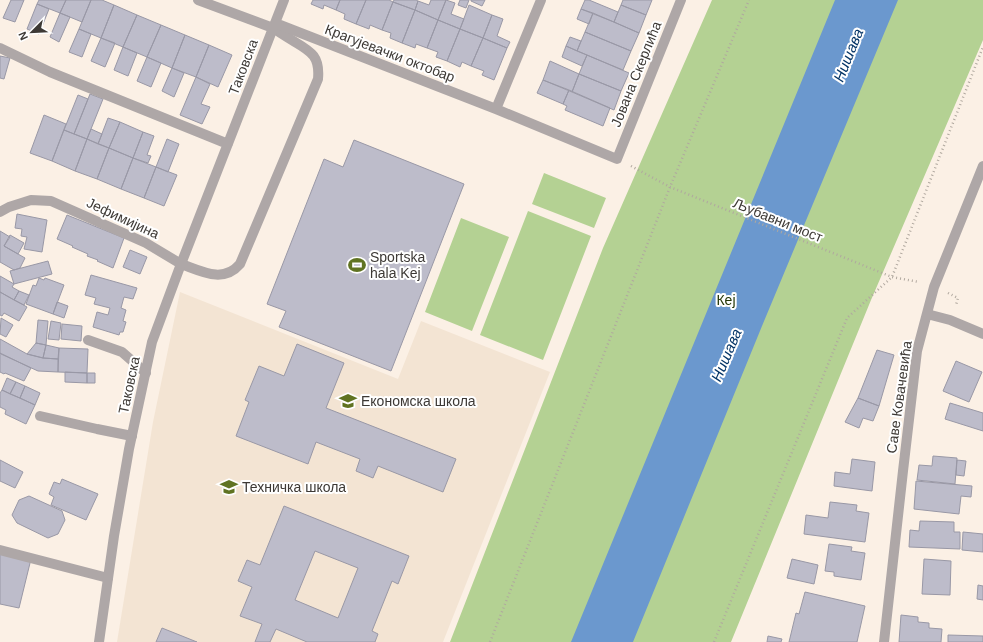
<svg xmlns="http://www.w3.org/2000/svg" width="983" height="642" font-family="Arial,sans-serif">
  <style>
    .built { fill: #f3e4d3 }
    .green { fill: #b4d193 }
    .water { fill: #6b98ce }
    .building { fill: #bdbcca; stroke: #9998a6; fill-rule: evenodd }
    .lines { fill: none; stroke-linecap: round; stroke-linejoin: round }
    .path { stroke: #b0a89f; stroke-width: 2.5; stroke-dasharray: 1 3; stroke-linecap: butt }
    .lane { stroke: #aea7a7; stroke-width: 10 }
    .street { stroke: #aea7a7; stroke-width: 10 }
    .labels { text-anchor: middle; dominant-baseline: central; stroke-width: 4; stroke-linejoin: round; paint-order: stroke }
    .street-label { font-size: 14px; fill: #3d3935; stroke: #fff }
    .poi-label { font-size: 14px; fill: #3d3935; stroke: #fff; text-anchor: start }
    .park-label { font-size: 14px; fill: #243706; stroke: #fff }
    .water-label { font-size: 15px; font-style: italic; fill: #053567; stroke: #fff }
  </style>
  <rect width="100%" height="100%" fill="#fbf0e5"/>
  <path class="built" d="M180,292l218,87 23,-58 129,51 -107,270h-326l36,-220z"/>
  <path class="green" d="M712,0h271v40l-112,260 -140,342h-281l153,-394z
    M544,173l62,25 -12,30 -62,-24z
    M528,211l63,25 -48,124 -63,-25z
    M461,218l48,19 -37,94 -47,-19z"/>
  <path class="water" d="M835,0h63l-136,326 -129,316h-62z"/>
  <path class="building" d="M11,0h13l-9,22 -12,-4z
    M39,0h27l-6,13 -23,-9z
    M66,0h25l-9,22 -22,-9z
    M91,0h11l12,5 -13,33 -22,-9z
    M313,0h27l-4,10 -12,-5 -1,4 -12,-5z
    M340,0h26l-10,24 -12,-5 1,-5 -9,-4z
    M366,0h23l4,2 -11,28 -12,-5 -1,4 -13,-5z
    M394,0h22l2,1 -3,9 -22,-8z
    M431,0h15l-8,20 -23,-10 3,-9 11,4z
    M446,0l9,3 -4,11 13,5 -4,10 -22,-9z
    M460,0h9l-3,8 -8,-3z
    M471,0h14l-3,6 -11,-5z
    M585,0h4l29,12 -4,10 -33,-13z
    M623,0h29l-6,15 -25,-10z
    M393,2l22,8 -13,33 -12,-5 1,-5 -9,-3z
    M37,4l12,5 -10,25 -12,-5z
    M114,5l23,10 -14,32 -22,-9z
    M469,5l23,10 -9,23 -23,-9z
    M621,5l25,10 -7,18 -25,-11z
    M581,9l12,4 -4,11 -12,-5z
    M415,10l23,10 -11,28 -11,-4 -1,4 -13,-5z
    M60,13l10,4 -11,25 -9,-5z
    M593,13l46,20 -8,18 -46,-19z
    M137,15l24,10 -14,32 -24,-10z
    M492,15l11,4 -6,17 13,6 -3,6 -24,-10z
    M438,20l22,9 -13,32 -11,-4 2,-5 -11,-4z
    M161,25l24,10 -13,33 -25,-11z
    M79,29l12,5 -9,23 -13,-5z
    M460,29l23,9 -12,28 -9,-4 -2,5 -13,-6z
    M585,32l46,19 -8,19 -46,-19z
    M185,35l24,10 -13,32 -24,-9z
    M570,37l11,4 -4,10 -11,-5z
    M101,38l14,5 -10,24 -14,-6z
    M483,38l24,10 -13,32 -12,-5 2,-4 -13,-5z
    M209,45l23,10 -14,32 -22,-10z
    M566,46l21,9 -5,11 -20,-9z
    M123,47l14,6 -9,23 -14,-6z
    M587,55l42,18 -8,18 -42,-17z
    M0,56l10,2 -6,21 -4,-1z
    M147,57l14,6 -10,24 -14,-6z
    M550,61l29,13 -7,18 -29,-12z
    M172,68l12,5 -10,24 -12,-6z
    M579,74l42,17 -7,19 -42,-18z
    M196,77l14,7 -9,20 9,3 -8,17 -22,-9z
    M543,80l26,10 -6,14 -26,-11z
    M569,90l41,18 -7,18 -38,-16 2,-4 -4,-2z
    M90,94l13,5 -16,40 -13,-5z
    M78,95l10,4 -14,35 -10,-4z
    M44,115l22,9 -14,37 -22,-8z
    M108,118l12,4 -11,26 -11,-4z
    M120,122l23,10 -10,26 -24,-10z
    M91,129l11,5 -4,10 -11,-5z
    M64,130l23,9 -12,32 -23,-10z
    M143,132l11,4 -7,19 4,1 -3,7 -15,-5z
    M87,139l22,9 -12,31 -22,-8z
    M167,139l12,5 -11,28 -12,-5z
    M354,140l110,44 -73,187 -112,-44 7,-16 -19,-7 57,-145 19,8z
    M109,148l24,10 -12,31 -24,-10z
    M133,158l23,9 -12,31 -23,-9z
    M156,167l21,8 -13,31 -20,-8z
    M17,214l30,6 -5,32 -18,-3 3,-12 -6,-1 1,-7 -7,-1z
    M67,215l57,23 -11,30 -16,-7 1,-1 -11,-4 1,-2 -16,-7 1,-1 -16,-7z
    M0,231l10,6 -6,9 21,12 -5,10 -6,2 -14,-8z
    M10,235l14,8 -6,11 -14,-8z
    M130,250l17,7 -7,17 -17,-7z
    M48,261l4,13 -38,10 -4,-13z
    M91,275l46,13 -4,11 -9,-2 -3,11 5,2 -3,11 3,1 -3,10h-3l-1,3 -26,-8 4,-15 11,3 2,-7 -16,-4 2,-6 -11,-3z
    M0,276l14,8 -2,3 7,4 -5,9 -14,-8z
    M39,278l5,2 1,-2 19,7 -11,29 -27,-10 7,-19 3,1z
    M19,291l10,4 -5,10 -10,-5z
    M0,292l27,15 -8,14 -15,-8 -2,3 -2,-1z
    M57,302l11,4 -4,12 -11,-4z
    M1,318l12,7 -7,12 -6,-3z
    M38,320l10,1 -2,24 -10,-2z
    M51,321l10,2 -2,17 -11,-1z
    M62,324l20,2 -1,15 -20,-2z
    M0,339l27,15 16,4 15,1v13l-20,-1 -37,-17 -1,-1z
    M36,343l10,2 -3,13 -16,-4z
    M297,344l47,19 -18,45 130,51 -13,33 -65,-26 -5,12 -17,-7 4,-12 -44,-17 -8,22 -72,-28 13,-34 -4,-2 14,-34 25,10z
    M46,345l13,3 -1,11 -15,-1z
    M59,348l29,1 -1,24 -29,-1z
    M877,350l17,5 -15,51 -21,-8z
    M0,353l31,15 -7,13 -19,-8 -1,1 -4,-2z
    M956,361l26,11 -13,30 -26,-11z
    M65,372l22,1v10l-22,-1z
    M87,373h8v10h-8z
    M7,378l9,4 -6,12 -8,-4z
    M16,382l9,4 -5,12 -10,-4z
    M25,386l15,7 -5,12 -15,-7z
    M2,390l33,15 -9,19 -21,-10 1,-4 -6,-3v-14z
    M858,398l21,8 -6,15 -10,-3 -4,10 -14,-6z
    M950,403l33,10v18l-38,-12z
    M933,456l24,2 -2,26 -38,-4 2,-15 13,1z
    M852,459l23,3 -3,29 -38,-5 1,-14 15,2z
    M0,460l23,12 -8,16 -15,-7z
    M957,460l9,1 -2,15 -8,-1z
    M62,479l36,15 -12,26 -35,-15 3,-8 -5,-3 5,-12 6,2z
    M916,481l56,5 -1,11 -10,-1 -2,18 -45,-5z
    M29,496l33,15 3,9 -7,14 -10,4 -31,-15 -5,-8 7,-15z
    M830,502l27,3 -1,6 13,2 -4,29 -61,-8 2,-19 22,3z
    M284,506l125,50 -11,28 -6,-3 -20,50 6,3 -3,8h-68l-31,-13 -6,13h-15l7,-18 -22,-8 12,-29 -14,-6 9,-21 13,5zM315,551l43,17 -20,50 -43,-18z
    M920,521l34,1v10h6v17l-51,-2 1,-17 9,1z
    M963,532l20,2v18l-21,-2z
    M829,544l23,3 -1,4 14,2 -4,27 -27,-4v-4l-9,-1z
    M0,552l31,7 -12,49 -19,-4z
    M792,559l26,6 -4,19 -27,-6z
    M924,559l27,2 -1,34 -28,-1z
    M978,585l5,1v14l-6,-1z
    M805,592l60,14 -8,36h-68l7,-29 3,1z
    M901,615l17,2v5l11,1v5l13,1 -1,13h-42z
    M162,628l35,14h-41z
    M948,635l35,1v6h-35z
    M768,636l14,3 -1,3h-14z"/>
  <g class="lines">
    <path class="path" d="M631,166l39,21 222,90 27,5
      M948,293l10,5 -2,7
      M490,642l180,-455 79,-187
      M714,642l133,-324 45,-41 91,-230"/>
    <path class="lane" d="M181,264c20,7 42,20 59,0l78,-185c2,-22 -6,-27 -23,-37 -8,-5 -15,-9 -22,-14
      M88,340l34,12 24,21
      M40,416l57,13 35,7
      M0,550l108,28"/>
    <path class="street" d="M198,0l75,28
      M275,23l221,86 121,50 64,-159
      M0,48l50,24 178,72
      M496,109l45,-109
      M0,212l9,-5 22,-7 20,1 95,42 35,21
      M927,314l23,6 33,14
      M99,642l15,-106 15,-87 23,-107 29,-78 103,-264
      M884,642l19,-171 14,-120 17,-64 49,-121"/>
  </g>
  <defs>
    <g id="stadium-bare" transform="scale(1.38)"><path d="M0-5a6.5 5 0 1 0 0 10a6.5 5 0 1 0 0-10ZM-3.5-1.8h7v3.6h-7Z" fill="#607322" stroke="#fff" stroke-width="2.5" paint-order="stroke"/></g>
    <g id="school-bare" transform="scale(1.38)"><path d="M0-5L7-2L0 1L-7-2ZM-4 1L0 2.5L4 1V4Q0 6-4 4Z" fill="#607322" stroke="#fff" stroke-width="2.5" paint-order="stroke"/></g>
  </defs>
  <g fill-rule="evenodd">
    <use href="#stadium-bare" x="357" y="265"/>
    <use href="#school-bare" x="348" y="401"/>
    <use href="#school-bare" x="229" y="487"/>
  </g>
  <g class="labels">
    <g class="street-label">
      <text transform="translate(390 53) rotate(21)">Крагујевачки октобар</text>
      <text transform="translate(243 67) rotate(-69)">Таковска</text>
      <text transform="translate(636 74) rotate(-68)">Јована Скерлића</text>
      <text transform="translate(123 218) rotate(25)">Јефимијина</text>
      <text transform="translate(778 220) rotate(22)">Љубавни мост</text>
      <text transform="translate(129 385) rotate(-78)">Таковска</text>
      <text transform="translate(899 397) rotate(-82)">Саве Ковачевића</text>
    </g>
    <g class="poi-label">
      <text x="370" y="257">Sportska<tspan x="370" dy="16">hala Kej</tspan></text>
      <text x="361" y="401">Економска школа</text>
      <text x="242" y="487">Техничка школа</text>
    </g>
    <g class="park-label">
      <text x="726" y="300">Кеј</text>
    </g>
    <g class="water-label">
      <text transform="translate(848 55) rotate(-68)">Нишава</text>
      <text transform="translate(726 355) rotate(-67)">Нишава</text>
    </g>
  </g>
  <g transform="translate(32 32) rotate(246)" stroke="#ffffff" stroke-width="3" paint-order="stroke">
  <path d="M0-3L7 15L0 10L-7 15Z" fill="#3d3935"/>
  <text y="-6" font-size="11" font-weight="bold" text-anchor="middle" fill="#3d3935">N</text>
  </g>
</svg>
